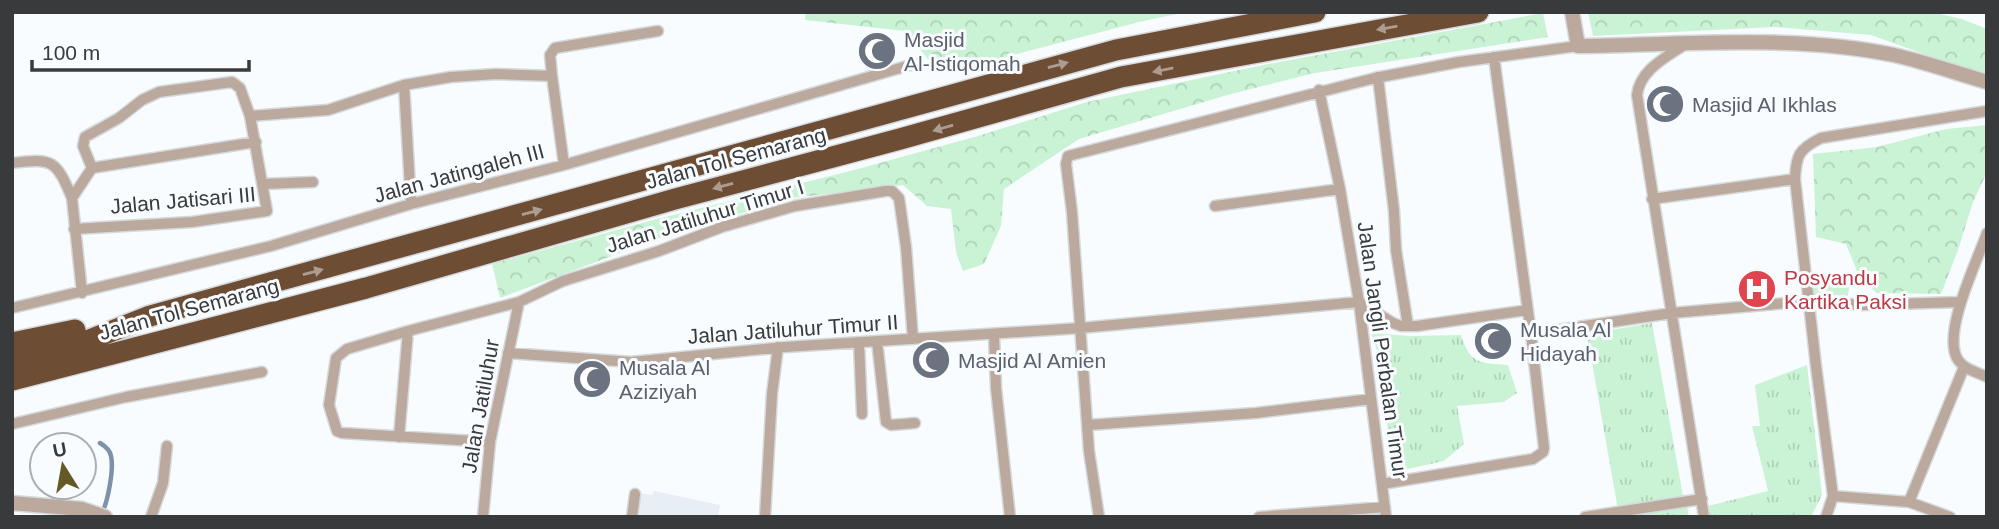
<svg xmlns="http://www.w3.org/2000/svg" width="1999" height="529" font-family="Helvetica,sans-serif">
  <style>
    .built { fill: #e7eef5 }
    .grass { fill: url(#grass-tufts) }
    .forest { fill: url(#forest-crowns) }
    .park { fill: #caf3d5 }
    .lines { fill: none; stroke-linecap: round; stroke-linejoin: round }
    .stream { stroke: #7d92aa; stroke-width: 4.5 }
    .minor-casing { stroke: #d6d9dc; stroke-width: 13 }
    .tertiary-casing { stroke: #d6d9dc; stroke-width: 17 }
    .motorway-casing { stroke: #d6d9dc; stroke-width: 24 }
    .minor { stroke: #bba99d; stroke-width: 10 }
    .tertiary { stroke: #bba99d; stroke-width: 14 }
    .motorway { stroke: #6e4d35; stroke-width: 21 }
    .oneway { fill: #ad9c90 }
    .labels { text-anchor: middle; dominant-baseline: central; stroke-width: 6; stroke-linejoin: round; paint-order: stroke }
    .worship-label { font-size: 21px; fill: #5b616d; stroke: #f9fcff; text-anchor: start }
    .street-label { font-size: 21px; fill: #383a3b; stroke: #f9fcff }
    .health-label { font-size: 21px; fill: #be3a42; stroke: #f9fcff; text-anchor: start }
  </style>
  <defs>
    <pattern id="grass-tufts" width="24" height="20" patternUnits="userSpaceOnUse" patternTransform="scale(1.75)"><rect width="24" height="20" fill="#caf3d5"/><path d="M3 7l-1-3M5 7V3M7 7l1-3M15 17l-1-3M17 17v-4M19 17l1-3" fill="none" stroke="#aed1b8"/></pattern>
    <pattern id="forest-crowns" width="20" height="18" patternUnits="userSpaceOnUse" patternTransform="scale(1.75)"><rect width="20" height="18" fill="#caf3d5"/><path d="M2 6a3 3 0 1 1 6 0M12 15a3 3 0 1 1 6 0" fill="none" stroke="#aed1b8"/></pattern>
  </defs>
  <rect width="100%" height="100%" fill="#f9fcff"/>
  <path class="built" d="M654,491l66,14 -2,12h-83l5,-24 12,2z"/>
  <path class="grass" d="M1652,323l31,173h2l4,21h-104l33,-7 -31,-176z
    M1371,333l39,3 51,-1c9,29 19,28 47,30l9,28 -13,9 -47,4 7,38 -20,17 -36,8 -19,-22 -6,-80z
    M1807,365l15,130 -11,22h-101l-2,-11 60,-15 -16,-65h8l-5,-41z"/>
  <path class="forest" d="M806,12h381l-44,9 -203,53 -35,-43 -100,-11z
    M1588,12h343l31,7 25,10v48l-116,-42 -97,-8 -181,9z
    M1543,13l5,24 -233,36 -84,21 -152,45 -75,50 -3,37 -17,38 -21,7 -7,-19 -5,-43 -24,-3 -24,-21 -110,13 -133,40 -160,60 -8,-34 161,-44 201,-50 124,-34 109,-34 176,-37z
    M1987,125v47l-14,30 -15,48 -17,44 -65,-1 -19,-22 -11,-27 -30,-7 -3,-83 64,-7 69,-18z"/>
  <path class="park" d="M1816,278l34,5 -3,17 -34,-5z"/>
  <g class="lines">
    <path class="stream" d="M100,443c5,3 10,7 11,13 3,13 -3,45 -9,57"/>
    <g class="minor-casing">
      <path id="minor" d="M1684,45c-19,13 -44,25 -47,50l67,422
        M552,76l-2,-21 5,-7 103,-17
        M1378,77l16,134 2,39 12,76
        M1319,90l21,99 19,113 27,215
        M12,163c41,-5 44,-3 60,35
        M92,168l-9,-22 2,-9 34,-19 23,-18 17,-8 73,-10 8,6 10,28 78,-6 76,-25
        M264,184l49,-2
        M1652,199l143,-20
        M411,204l-7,-119 47,-8 45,-3 56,2 12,89
        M1215,206l125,-17
        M74,229l118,-7 75,-11 -17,-95
        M1987,233c-10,29 -46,101 -29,127 7,10 19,12 29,17
        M82,293l-10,-95 20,-30 164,-26
        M1359,302l34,21 8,3h16l111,-16
        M12,308l259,-62 140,-42 153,-39 350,-101
        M1531,334l141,-21 138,-12 53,4 97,-3
        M994,335l2,53 14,129
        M877,341l9,81 5,3 24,-2
        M859,343l3,71
        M508,353l123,9 154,-15 296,-19 278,-26
        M12,424l114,-27 136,-25
        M1088,425l168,-12 115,-14
        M399,437l9,-106
        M490,442l-148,-9 -5,-2 -8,-26 7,-47 11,-9 61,-18 111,-29 44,-21 96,-30 63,-24 73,-21 91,-15h6l7,7 7,49 7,92
        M1382,484l151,-25 10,-7 1,-4 -13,-114 -37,-277
        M1833,496l76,6 41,15
        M1909,502l55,-135
        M151,517l12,-34 4,-37
        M483,517l7,-75 29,-140
        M632,517l3,-23
        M765,517l7,-123 6,-47
        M1099,517l-10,-66 -17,-239 -6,-48 2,-8 307,-78 84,-16 119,-16
        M1259,517l126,-10
        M1585,517l117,-18
        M1826,517l7,-21 -17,-130 -21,-187c1,-24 4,-30 26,-41l166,-27"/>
    </g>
    <g class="tertiary-casing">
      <path id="tertiary" d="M1572,12l6,34c102,-1 216,-12 316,9 31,7 62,18 93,27
        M12,503l70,6 23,8"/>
    </g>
    <g class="motorway-casing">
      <path id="motorway" d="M12,343l63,-13
        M12,359l70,-16 68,-27 966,-266 199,-38
        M12,380l354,-92 309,-89 225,-60 221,-62 357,-65"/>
    </g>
    <use href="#minor" class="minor"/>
    <use href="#tertiary" class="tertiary"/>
    <use href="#motorway" class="motorway"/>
  </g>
  <defs><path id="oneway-solid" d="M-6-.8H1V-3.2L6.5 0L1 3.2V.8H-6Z" transform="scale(1.75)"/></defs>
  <g class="oneway">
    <use href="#oneway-solid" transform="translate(1387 28) rotate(170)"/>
    <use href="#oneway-solid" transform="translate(1058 65) rotate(-15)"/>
    <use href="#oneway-solid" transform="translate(1163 70) rotate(169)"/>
    <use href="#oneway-solid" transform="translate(943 128) rotate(164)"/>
    <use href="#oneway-solid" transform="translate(723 186) rotate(165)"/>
    <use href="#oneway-solid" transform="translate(532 212) rotate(-15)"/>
    <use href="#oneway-solid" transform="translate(313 272) rotate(-15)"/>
  </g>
  <defs>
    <g id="mosque-disc" transform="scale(2.0125)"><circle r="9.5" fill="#6b7280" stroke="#f9fcff"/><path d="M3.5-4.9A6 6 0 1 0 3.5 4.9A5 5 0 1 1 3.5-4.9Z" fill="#fff"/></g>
    <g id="hospital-disc" transform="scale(2.0125)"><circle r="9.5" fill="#e0444e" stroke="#f9fcff"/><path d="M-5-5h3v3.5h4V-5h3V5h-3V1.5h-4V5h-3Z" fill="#fff"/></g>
  </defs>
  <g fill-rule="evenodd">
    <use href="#mosque-disc" x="877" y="51"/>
    <use href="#mosque-disc" x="1665" y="104"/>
    <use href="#hospital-disc" x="1757" y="289"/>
    <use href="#mosque-disc" x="1493" y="341"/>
    <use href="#mosque-disc" x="931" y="360"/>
    <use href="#mosque-disc" x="592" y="379"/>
  </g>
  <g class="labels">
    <g class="worship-label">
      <text x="904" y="39">Masjid<tspan x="904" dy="24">Al-Istiqomah</tspan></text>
      <text x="1692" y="104">Masjid Al Ikhlas</text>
      <text x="1520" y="329">Musala Al<tspan x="1520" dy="24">Hidayah</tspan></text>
      <text x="958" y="360">Masjid Al Amien</text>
      <text x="619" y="367">Musala Al<tspan x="619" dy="24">Aziziyah</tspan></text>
    </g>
    <g class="street-label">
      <text transform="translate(736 158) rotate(-15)">Jalan Tol Semarang</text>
      <text transform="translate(459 173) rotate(-15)">Jalan Jatingaleh III</text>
      <text transform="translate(183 200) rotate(-5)">Jalan Jatisari III</text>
      <text transform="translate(705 216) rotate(-17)">Jalan Jatiluhur Timur I</text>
      <text transform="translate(189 309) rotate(-15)">Jalan Tol Semarang</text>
      <text transform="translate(793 329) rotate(-4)">Jalan Jatiluhur Timur II</text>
      <text transform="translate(1383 350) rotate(82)">Jalan Jangli Perbalan Timur</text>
      <text transform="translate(480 406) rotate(-80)">Jalan Jatiluhur</text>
    </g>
    <g class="health-label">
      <text x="1784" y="277">Posyandu<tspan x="1784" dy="24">Kartika Paksi</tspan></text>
    </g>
  </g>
  <rect width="1999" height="529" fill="none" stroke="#383a3b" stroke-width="28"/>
  <g transform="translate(63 466) rotate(349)"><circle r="33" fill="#f9fcff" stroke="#acaeb1" stroke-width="2"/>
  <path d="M0-5L12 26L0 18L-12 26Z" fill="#655925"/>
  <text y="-10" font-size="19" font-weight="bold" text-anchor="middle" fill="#383a3b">U</text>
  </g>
  <path d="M32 60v10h217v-10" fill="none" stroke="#383a3b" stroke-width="3.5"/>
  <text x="42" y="60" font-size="21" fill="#383a3b" stroke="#f9fcff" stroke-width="5" paint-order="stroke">100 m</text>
</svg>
